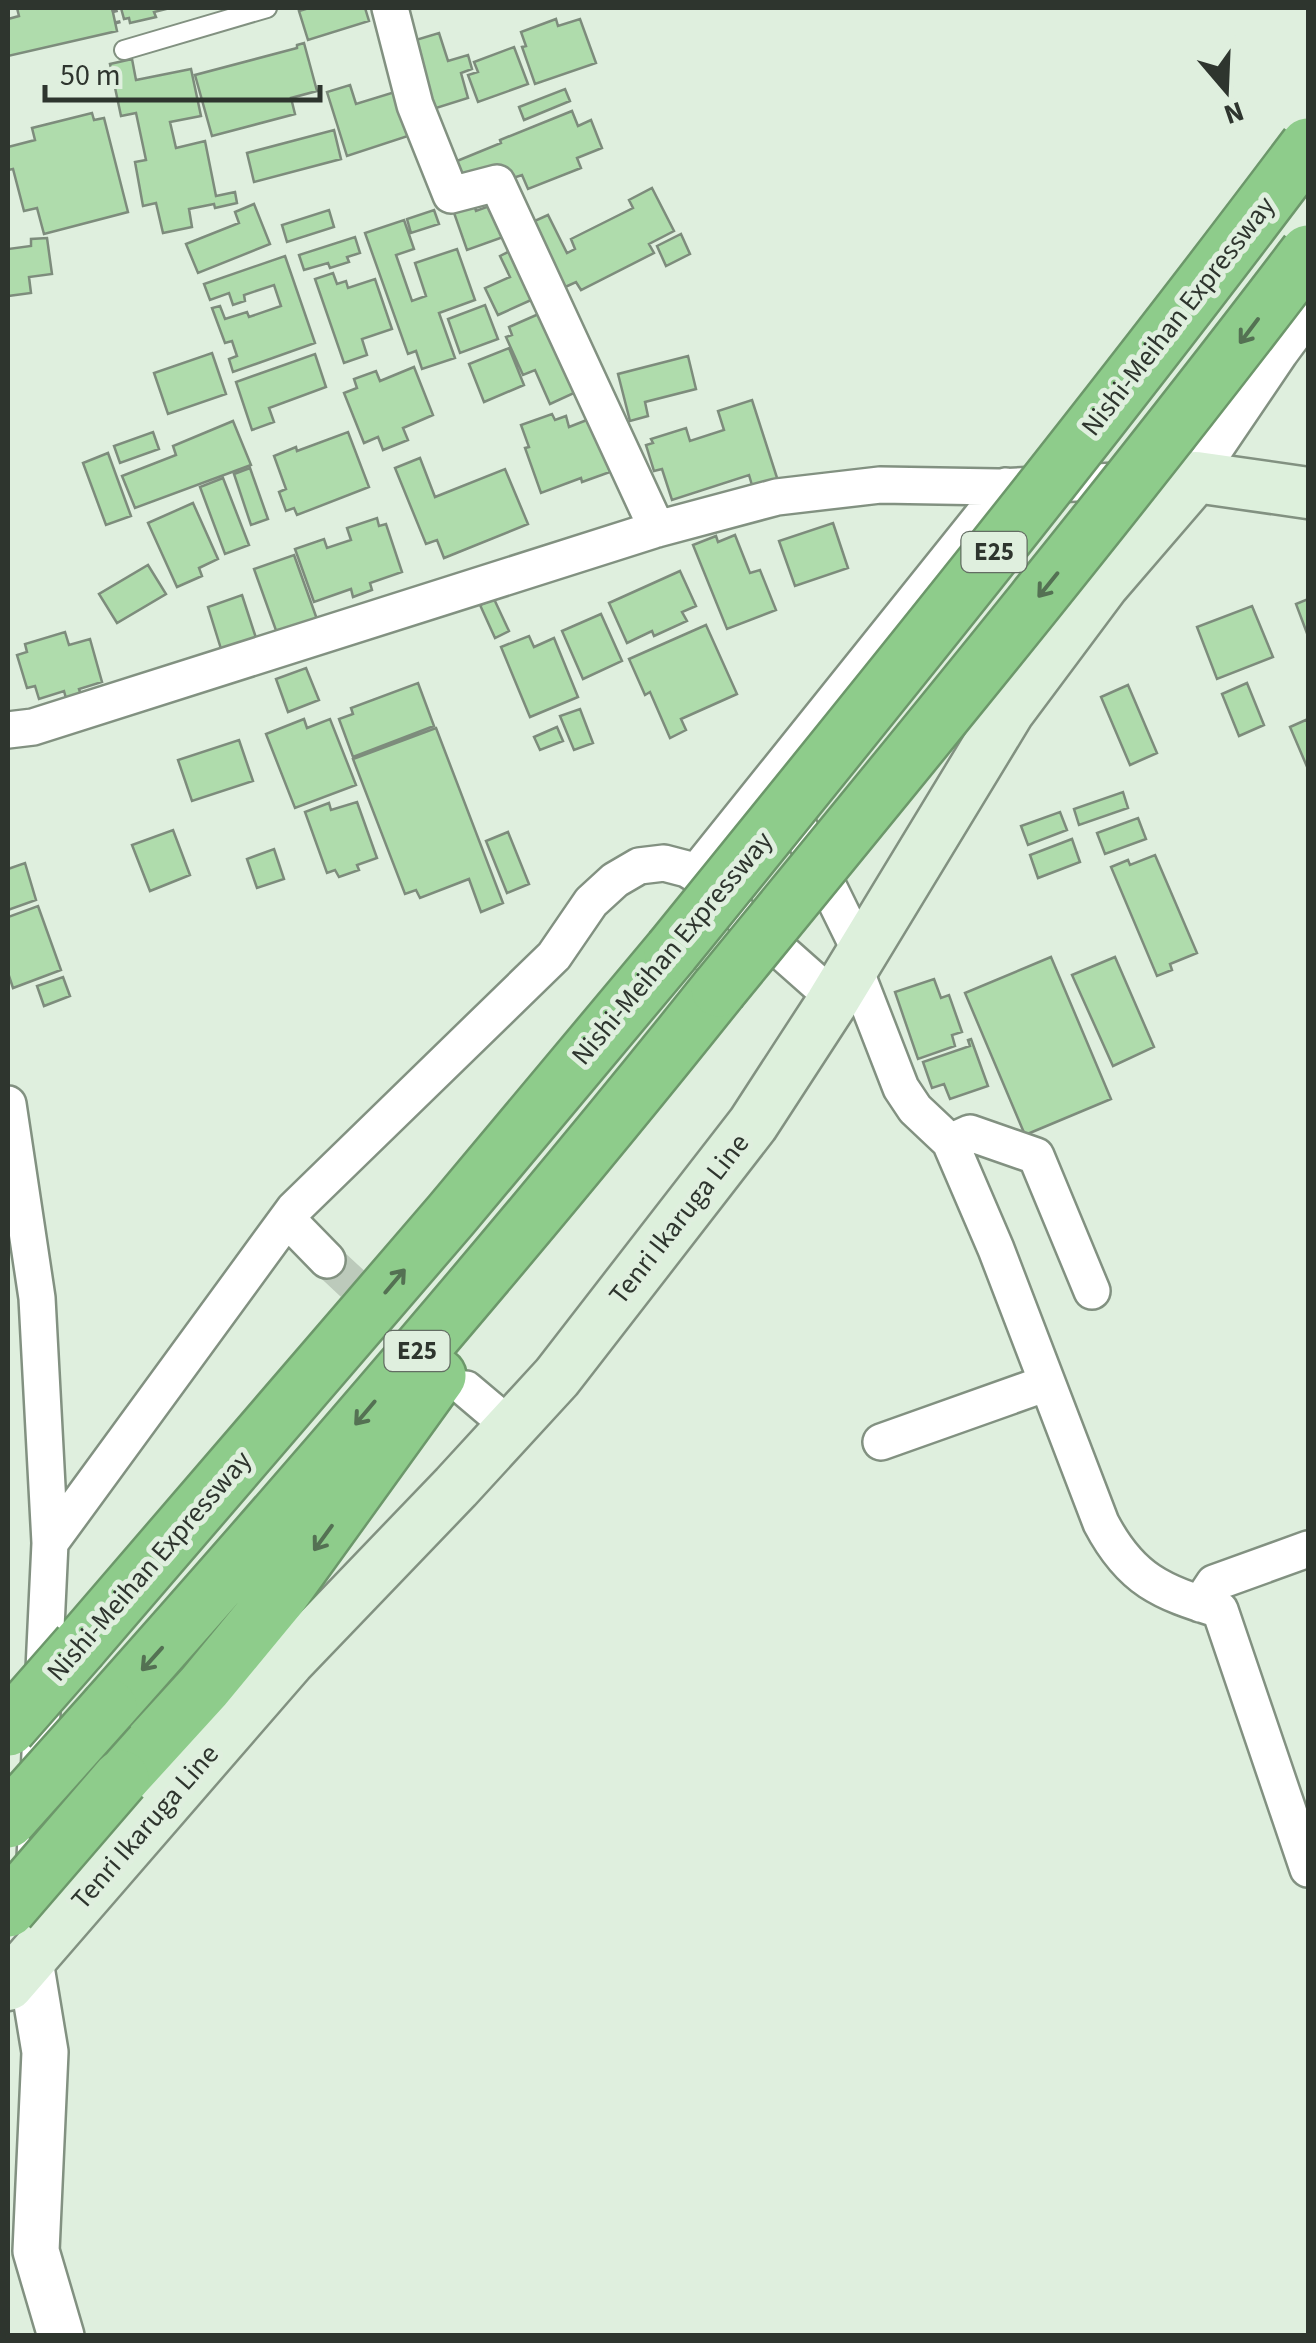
<svg xmlns="http://www.w3.org/2000/svg" width="1316" height="2343" font-family="'Source Sans 3',sans-serif">
  <style>
    .building { fill: #afdcac; stroke: #7d8c7c; stroke-width: 2.5 }
    .lines { fill: none; stroke-linecap: round; stroke-linejoin: round }
    .minor-tunnel { stroke: #bccabb; stroke-width: 35; stroke-dasharray: 35 18; stroke-linecap: butt }
    .service-casing { stroke: #829181; stroke-width: 22 }
    .minor-casing { stroke: #829181; stroke-width: 40 }
    .tertiary-casing { stroke: #829181; stroke-width: 50 }
    .secondary-casing { stroke: #829181; stroke-width: 55 }
    .motorway-casing { stroke: #6c976a; stroke-width: 60 }
    .path { stroke: #7e897e; stroke-width: 6; stroke-dasharray: 5 8; stroke-linecap: butt }
    .service { stroke: #fff; stroke-width: 18 }
    .minor { stroke: #fff; stroke-width: 35 }
    .tertiary { stroke: #fff; stroke-width: 45 }
    .secondary { stroke: #ddf0dc; stroke-width: 50 }
    .motorway { stroke: #8ecc8b; stroke-width: 55 }
    .motorway-bridge-casing { stroke: #6c976a; stroke-width: 60; stroke-linecap: butt }
    .motorway-bridge { stroke: #8ecc8b; stroke-width: 55 }
    .oneway { stroke: #547153 }
    .labels { text-anchor: middle; dominant-baseline: central; stroke-width: 10; stroke-linejoin: round; paint-order: stroke }
    .shield { fill: #dfefde; stroke: #636d63; stroke-width: 2.5 }
    .shield-label { font-size: 25px; font-weight: bold; fill: #2e352e }
    .street-label { font-size: 28px; fill: #2e352e; stroke: #dfefde }
  </style>
  <rect width="100%" height="100%" fill="#dfefde"/>
  <path class="building" d="M17,8h95l5,23 -109,25v-37l11,-3z
    M121,8h49l-16,4 2,5 -26,6 -1,-5 -5,1z
    M309,8h56l4,13 -61,19 -9,-29z
    M556,19l2,7 22,-7 16,44 -61,21 -13,-37 4,-1 -5,-14z
    M439,33l9,28 20,-6 4,14 -11,4 7,25 -35,11 -24,-67z
    M304,43l13,48 -26,7 4,16 -83,22 -17,-61 102,-27v-3z
    M514,47l14,37 -50,18 -10,-27 10,-3 -4,-10z
    M132,59l4,21 55,-11 10,47 -31,6 6,26 29,-7 11,55 19,-4 2,11 -22,5 -1,-4 -25,5 3,18 -29,6 -7,-30 -13,3 -8,-44 11,-2 -10,-47 -15,3 -11,-52z
    M350,85l6,19 42,-13 13,44 -64,21 -20,-64z
    M565,89l5,12 -46,19 -5,-13z
    M572,111l6,15 13,-6 11,28 -25,10 4,10 -53,21 -6,-14 -18,6 -37,5 -10,-25 44,-18 -1,-3z
    M92,113l2,7 10,-2 24,94 -84,22 -7,-26 -13,3 -11,-42 -5,1v-23l27,-7 -3,-12z
    M334,130l7,29 -87,23 -7,-29z
    M652,188l22,43 -25,13 5,9 -73,37 -5,-8 -13,6 -33,-65 18,-8 19,38 8,-4 -4,-10 62,-31 -4,-8z
    M473,202l3,9 19,-7 11,32 -39,14 -14,-40z
    M254,204l16,40 -72,29 -12,-29 53,-21 -4,-11z
    M329,210l5,17 -47,15 -5,-17z
    M434,210l5,14 -28,9 -4,-14z
    M404,220l10,29 -18,6 16,46 14,-5 -11,-33 42,-14 18,51 -36,13 16,45 -33,11 -6,-18 -8,3 -43,-121z
    M681,234l9,20 -24,12 -9,-20z
    M355,237l5,16 -13,4 2,5 -19,6 -2,-5 -24,7 -5,-15z
    M47,238l5,36 -23,3 2,16 -23,3v-47l23,-3v-7z
    M518,247l22,49 -42,19 -13,-27 25,-11 -10,-21z
    M285,256l30,87 -82,29 -4,-13 8,-3 -5,-15 -7,2 -13,-35 8,-2 5,13 22,-7 2,5 32,-11 -7,-21 -30,10 1,6 -12,4 -4,-12 -19,7 -6,-16z
    M333,273l4,11 9,-3 2,7 27,-9 17,50 -30,10 5,16 -23,8 -29,-84z
    M485,305l13,34 -38,14 -12,-34z
    M550,309l35,79 -35,16 -15,-34 -12,5 -17,-38 6,-2 -3,-8z
    M509,348l15,37 -40,17 -15,-38z
    M212,353l14,41 -58,20 -14,-41z
    M315,354l11,33 -57,21 5,14 -22,8 -16,-48z
    M688,356l8,33 -51,13 3,14 -18,5 -12,-47z
    M414,367l19,48 -30,13 5,12 -25,10 -5,-13 -14,6 -20,-50 13,-5 -3,-9 22,-8 4,10z
    M752,400l27,84 -25,8 -5,-17 -77,25 -10,-31 -8,2 -8,-26 7,-2 -2,-4 35,-11 4,13 34,-11 -6,-19z
    M552,414l3,6 11,-4 3,11 23,-9 18,54 -28,10 -1,-4 -40,15 -16,-45 4,-1 -8,-22z
    M233,421l18,44 -116,43 -13,-32 54,-21 -3,-9z
    M153,432l6,17 -39,14 -6,-17z
    M348,432l21,55 -72,28 -3,-7 -8,3 -7,-19 7,-3 -12,-33 22,-9 1,4z
    M108,453l23,63 -25,9 -23,-62z
    M420,458l15,39 70,-28 23,55 -84,34 -7,-18 -11,4 -31,-76z
    M250,468l18,51 -17,6 -17,-51z
    M223,478l26,67 -24,9 -25,-67z
    M193,503l25,56 -19,9 3,8 -25,11 -29,-64z
    M377,518l2,8 7,-2 16,48 -32,11 2,7 -19,7 -2,-8 -37,13 -19,-53 29,-10 3,9 24,-8 -4,-12z
    M833,523l15,45 -53,18 -16,-45z
    M735,535l15,38 10,-3 16,40 -49,19 -34,-84 23,-9 2,6z
    M294,555l24,67 -40,14 -24,-67z
    M148,565l18,29 -49,29 -18,-29z
    M680,571l16,35 -14,6 5,9 -33,15 -2,-5 -25,12 -18,-40z
    M242,595l15,46 -35,11 -14,-45z
    M494,599l15,32 -14,7 -15,-33z
    M1308,599v37l-12,-32z
    M1252,606l21,51 -56,22 -20,-52z
    M601,614l21,47 -39,18 -21,-48z
    M706,625l31,69 -56,25 5,11 -16,8 -20,-46 -5,3 -16,-36z
    M65,632l4,13 21,-6 12,43 -23,7 3,9 -15,4 -3,-11 -25,8 -4,-13 -8,2 -10,-33 10,-3 -2,-8z
    M529,636l5,11 20,-9 24,59 -48,20 -29,-70z
    M306,668l13,32 -31,12 -12,-33z
    M418,683l16,43 -81,31 -14,-38 14,-5 -2,-6z
    M1247,683l17,42 -25,11 -17,-42z
    M1128,685l29,68 -27,12 -29,-68z
    M580,709l13,34 -19,7 -14,-34z
    M304,719l3,9 23,-9 26,66 -61,23 -29,-74z
    M1308,719v50l-18,-42z
    M557,727l6,14 -23,9 -6,-13z
    M436,728l67,175 -22,9 -12,-33 -49,19 -4,-8 -11,4 -52,-135z
    M239,740l14,41 -61,20 -14,-41z
    M1123,792l5,16 -49,17 -5,-16z
    M357,802l20,56 -20,7 2,5 -20,7 -4,-7 -8,3 -22,-61 24,-9 2,7z
    M1060,812l7,18 -39,15 -7,-19z
    M1138,818l8,21 -41,15 -8,-21z
    M173,830l17,45 -40,16 -18,-46z
    M508,832l21,52 -22,9 -21,-52z
    M1072,839l8,23 -42,16 -8,-23z
    M274,849l10,30 -27,9 -10,-29z
    M1155,855l42,98 -27,11 2,6 -15,6 -46,-109 17,-7 2,5z
    M25,863l11,37 -28,10v-41z
    M38,906l23,64 -48,18 -5,-15v-56z
    M1051,957l60,142 -86,36 -60,-142z
    M1115,957l39,90 -41,19 -41,-91z
    M63,977l7,19 -26,10 -7,-20z
    M934,979l7,19 8,-3 13,37 -10,3 3,11 -37,13 -23,-67z
    M971,1039l17,47 -38,13 -6,-15 -12,4 -9,-26 47,-16 -2,-6z"/>
  <g class="lines">
    <path class="minor-tunnel" d="M327,1260l109,101"/>
    <g class="service-casing">
      <path id="service" d="M124,50l143,-42"/>
    </g>
    <g class="minor-casing">
      <path id="minor" d="M390,8l25,97 36,90 46,-12 160,346
        M8,730l25,-3 624,-198 120,-32 103,-12 118,2 198,-10 84,-124 28,-38
        M783,794l79,161
        M703,882l132,117
        M854,967l47,121 14,21 35,33 46,107 105,274c30,57 60,69 119,87l88,259
        M8,1104l29,194 13,245 -16,337
        M950,1142l20,-9 66,23 56,135
        M287,1219l40,41
        M466,1389l46,39
        M881,1442l166,-59
        M50,1543l244,-334 260,-253 37,-54 24,-22 24,-14 25,-3 23,6 8,5 311,-388
        M1200,1604l14,-21 94,-34"/>
    </g>
    <g class="tertiary-casing">
      <path id="tertiary" d="M30,1961l15,91 -9,199 25,85"/>
    </g>
    <g class="secondary-casing">
      <path id="secondary" d="M8,1985l281,-324 167,-174 101,-110 196,-253 78,-120 178,-293 94,-126 93,-108 112,16"/>
    </g>
    <g class="motorway-casing">
      <path id="motorway" d="M80,1646l371,-431 221,-264
        M109,1707c208,-234 414,-472 610,-718
        M121,1778l83,-91 76,-92 158,-219"/>
    </g>
    <path class="path" d="M114,8l4,16"/>
    <use href="#service" class="service"/>
    <use href="#minor" class="minor"/>
    <use href="#tertiary" class="tertiary"/>
    <use href="#secondary" class="secondary"/>
    <use href="#motorway" class="motorway"/>
    <g class="motorway-bridge-casing">
      <path id="motorway-bridge" d="M672,951c216,-266 431,-532 636,-805
        M719,989c199,-243 399,-486 589,-736
        M8,1728l72,-82
        M8,1820l101,-113
        M8,1909l113,-131"/>
    </g>
    <use href="#motorway-bridge" class="motorway-bridge"/>
  </g>
  <defs><path id="oneway-shaft" d="M-6 0H5M1.5-3L5.5 0L1.5 3" fill="none" stroke-width="1.6" stroke-linecap="round" stroke-linejoin="round" transform="scale(2.5)"/></defs>
  <g class="oneway">
    <use href="#oneway-shaft" transform="translate(1249 331) rotate(127)"/>
    <use href="#oneway-shaft" transform="translate(1048 585) rotate(129)"/>
    <use href="#oneway-shaft" transform="translate(395 1281) rotate(-50)"/>
    <use href="#oneway-shaft" transform="translate(365 1413) rotate(130)"/>
    <use href="#oneway-shaft" transform="translate(323 1538) rotate(126)"/>
    <use href="#oneway-shaft" transform="translate(152 1659) rotate(132)"/>
  </g>
  <g class="labels">
    <g class="shield">
      <rect x="961.5" y="532" width="65" height="40" rx="8"/>
      <rect x="384.5" y="1331" width="65" height="40" rx="8"/>
    </g>
    <g class="shield-label">
      <text x="994" y="552">E25</text>
      <text x="417" y="1351">E25</text>
    </g>
    <g class="street-label">
      <text transform="translate(1178 316) rotate(-52)">Nishi-Meihan Expressway</text>
      <text transform="translate(672 948) rotate(-50)">Nishi-Meihan Expressway</text>
      <text transform="translate(679 1219) rotate(-52)">Tenri Ikaruga Line</text>
      <text transform="translate(149 1566) rotate(-49)">Nishi-Meihan Expressway</text>
      <text transform="translate(145 1827) rotate(-49)">Tenri Ikaruga Line</text>
    </g>
  </g>
  <rect width="1316" height="2343" fill="none" stroke="#2e352e" stroke-width="20"/>
  <g transform="translate(1226 90) rotate(161)" stroke="#dfefde" stroke-width="8" paint-order="stroke">
  <path d="M0-8L18 38L0 25L-18 38Z" fill="#2e352e"/>
  <text y="-15" font-size="28" font-weight="bold" text-anchor="middle" fill="#2e352e">N</text>
  </g>
  <path d="M45 85v15h275v-15" fill="none" stroke="#2e352e" stroke-width="5"/>
  <text x="60" y="85" font-size="30" fill="#2e352e" stroke="#dfefde" stroke-width="8" paint-order="stroke">50 m</text>
</svg>
